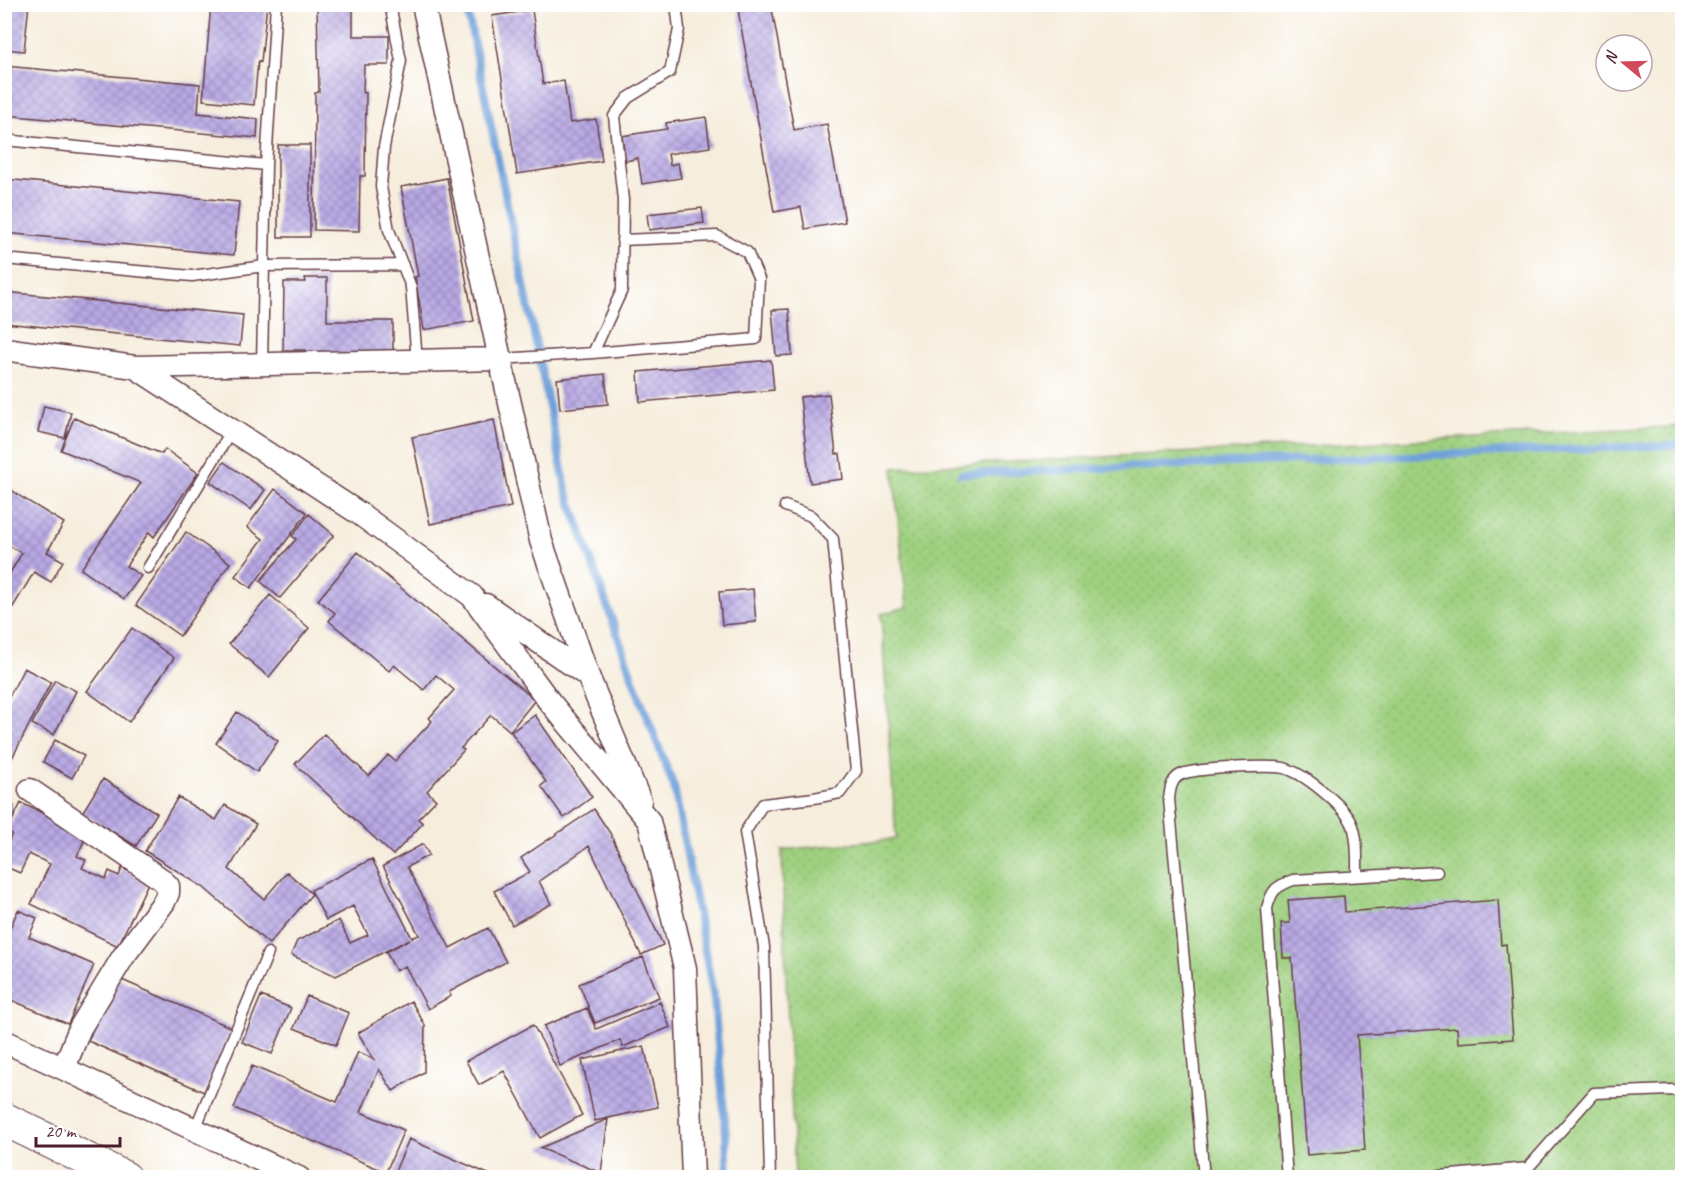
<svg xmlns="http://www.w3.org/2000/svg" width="1687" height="1182" font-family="Caveat,sans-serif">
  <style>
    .park { fill: url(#park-dots); stroke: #747855; stroke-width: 1.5 }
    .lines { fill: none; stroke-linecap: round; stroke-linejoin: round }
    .stream { stroke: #6ea0d9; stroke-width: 8 }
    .building { fill: url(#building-cross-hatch) }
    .service-casing { stroke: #643e46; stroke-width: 13 }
    .minor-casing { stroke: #643e46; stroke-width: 25 }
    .trunk-casing { stroke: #643e46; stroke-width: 35 }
    .service { stroke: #fff; stroke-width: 10 }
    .minor { stroke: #fff; stroke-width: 22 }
    .trunk { stroke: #fff; stroke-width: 33 }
  </style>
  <defs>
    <pattern id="park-dots" width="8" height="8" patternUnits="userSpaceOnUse" patternTransform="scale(1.5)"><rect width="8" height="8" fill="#9ed07f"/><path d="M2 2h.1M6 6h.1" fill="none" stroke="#8ab26e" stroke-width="1.8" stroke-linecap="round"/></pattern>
    <pattern id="building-cross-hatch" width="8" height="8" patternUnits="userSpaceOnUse" patternTransform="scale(1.5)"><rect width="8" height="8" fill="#b8a9e5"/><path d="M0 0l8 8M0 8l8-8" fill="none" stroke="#9889ba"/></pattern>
  </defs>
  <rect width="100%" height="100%" fill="#fff"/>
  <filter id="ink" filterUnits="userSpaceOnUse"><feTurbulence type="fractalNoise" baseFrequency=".0167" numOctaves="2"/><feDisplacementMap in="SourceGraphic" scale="12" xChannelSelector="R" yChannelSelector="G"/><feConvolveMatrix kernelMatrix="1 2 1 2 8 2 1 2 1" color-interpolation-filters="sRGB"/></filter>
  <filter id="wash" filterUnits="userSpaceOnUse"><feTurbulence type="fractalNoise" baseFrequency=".008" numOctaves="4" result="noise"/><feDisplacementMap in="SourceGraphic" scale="24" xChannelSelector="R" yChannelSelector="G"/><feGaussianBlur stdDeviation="1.35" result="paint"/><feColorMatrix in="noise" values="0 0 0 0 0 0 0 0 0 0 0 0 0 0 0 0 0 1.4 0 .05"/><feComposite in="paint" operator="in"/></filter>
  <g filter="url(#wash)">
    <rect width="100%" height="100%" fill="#f6eddc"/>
    <path class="park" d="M1682,426v751h-887l-9,-197 -4,-130 114,-11 -15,-225 26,-7 -14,-139z"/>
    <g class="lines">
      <path class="stream" d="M466,4l100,485 69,196 39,102 40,212 12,136 2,43
        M961,474l721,-29"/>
    </g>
    <g id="blocks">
      <path class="building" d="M4,4h25l-5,47 -20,-2z
        M211,4h56l-6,58 -3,-1 -4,44 -51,-5z
        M317,4h36v32h36v29h-25l-1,28 3,-1 -1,84h-5l-1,55 -45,-1 1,-137 4,-1z
        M737,4h34l23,126 33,-6 18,98 -40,7 -4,-22 -27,5z
        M532,10l11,74 21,-3 6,42 26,-4 6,42 -85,13 -25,-158z
        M4,66l196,18 -2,29 60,6 -1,19 -253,-23z
        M706,117l4,30 -42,7 2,11 8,-2 3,15 -39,6 -4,-26 -12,3 -4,-25 45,-7 -1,-6z
        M278,145h32v92h-32z
        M447,178l27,143 -50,9 -9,-53 3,-1 -17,-89z
        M4,179l235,23 -5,53 -230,-22z
        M702,208l2,15 -55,7 -2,-16z
        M305,278h22v43h66v35h-88v-6h-22l1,-68h22z
        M4,292l239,23 -3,31 -236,-23z
        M789,309l3,46 -16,1 -4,-46z
        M771,360l3,30 -134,12 -2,-30z
        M605,374l3,30 -48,5 -3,-30z
        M829,394l7,60h4l3,25 -33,4 -10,-86z
        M44,406l27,6 -6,26 -27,-6z
        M74,418l88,36 3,-5 33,24 -44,64 -5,-5 -23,34 15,10 -17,23 -43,-30 60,-86 -80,-33z
        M494,420l17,87 -81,17 -18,-87z
        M224,462l41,28 -14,20 -41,-28z
        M4,484l17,13 43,26 -17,29 16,9 -12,21 -17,-10 -27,45 -3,-1v-33l18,-30 -18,-10z
        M275,489l32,24 -56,75 -16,-12 28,-37 -16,-12z
        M309,514l25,21 -54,63 -20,-17 36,-42 -4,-3z
        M186,532l44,31 -50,73 -44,-31z
        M358,552l177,148 -25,31 -19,-16 -30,33 3,2 -37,41 9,9 -18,19 5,4 -30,32 -98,-91 29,-30 45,42 19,-21 7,6 37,-40 -3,-3 25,-28 -18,-15 -12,15 -30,-25 -5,6 -60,-50 6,-8 -17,-13z
        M753,589l3,33 -34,3 -3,-33z
        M270,595l39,33 -40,49 -40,-33z
        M132,628l42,30 -45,64 -42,-31z
        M24,668l27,14 -43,84 -4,-2v-57z
        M55,680l21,11 -22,44 -22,-11z
        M237,712l41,29 -21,31 -41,-29z
        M535,715l57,82 -28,21 -23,-32 5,-4 -35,-50z
        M55,740l29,16 -12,22 -29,-16z
        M103,779l54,34 -21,33 -54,-33z
        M178,797l38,23 9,-15 31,19 -27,45 35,30 23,-27 25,22 -43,50 -66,-57 -58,-36z
        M4,803l10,3 -9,25h-1z
        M21,803l47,22 18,12 -9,19 9,4 -4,8 24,11 3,-8 10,5 3,-8 27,13 -31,65 -87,-42 19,-40 -21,-10 -9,19 -16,-7v-16l8,-16 -5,-3z
        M594,809l16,24 53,112 -22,10 -52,-109 -50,35 12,23 -39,21 -18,-34 36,-19 -9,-14z
        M423,844l6,11 -22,12 43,81 38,-20 18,34 -57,30 2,4 -23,13 -23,-43 -9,5 -10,-19 24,-13 -74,37 -45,-21 6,-14 42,-21 11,23 18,-8 -15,-29 -27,14 -15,-30 61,-31 40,79 7,-3 -36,-69z
        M1344,896l1,16 153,-12 3,45 5,-1 7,95 -55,4 -1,-15 -100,7 8,115 -58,5 -15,-197h-9l-2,-35h9l-2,-23z
        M18,910l19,8 -8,19 65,28 -26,59 -64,-27v-55z
        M643,957l16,40 -64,26 -16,-39z
        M115,977l117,51 -28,64 -116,-51z
        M261,996l30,12 -19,46 -30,-12z
        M307,996l42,17 -13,32 -42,-17z
        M411,1001l14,24 -1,47 -31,19 -14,-22 -18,43 43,18 -18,42 -152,-64 18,-42 85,36 21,-50 16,7 -16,-26z
        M660,1002l10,25 -47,20 -3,-7 -60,26 -16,-40 43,-18 9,21z
        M533,1025l49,90 -42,23 -36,-67 -25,14 -13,-24z
        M644,1046l14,61 -63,14 -13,-61z
        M608,1119l-7,54 -61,-25z
        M409,1139l88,39h-105z"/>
    </g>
  </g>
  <g filter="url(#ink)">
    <use href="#blocks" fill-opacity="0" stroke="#643e46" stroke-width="1.5"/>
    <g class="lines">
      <g class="service-casing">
        <path id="service" d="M390,4l11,57 -17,86 -3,40 8,43 22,57 6,74
          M4,140l262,25 -4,200
          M266,165l10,-161
          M4,259l188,17 72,-10 139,-1
          M593,353l29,-63 1,-90 -9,-84 14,-18 42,-26 9,-43 -3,-25
          M500,359l93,-6 163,-14 3,-60 -12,-27 -30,-16 -95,4
          M148,568l84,-138
          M195,1129l73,-176
          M770,1178l-6,-231 -19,-115 18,-28 51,-6 26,-5 16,-22 -23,-232 -22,-23 -26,-10
          M1204,1178l-35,-379c1,-9 2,-19 11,-24 12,-7 90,-10 104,-7 20,5 63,40 69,58 5,15 4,34 4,50
          M1287,1178l-20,-270c5,-18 8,-21 26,-28l144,-8
          M1419,1178l109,-10 66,-75 78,-3 10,1"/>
      </g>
      <g class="minor-casing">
        <path id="minor" d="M423,4l77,355 41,182 47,135 52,125
          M4,349l131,18 365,-8
          M135,367l225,147 112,82 77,105 100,120 36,147 8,210
          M486,605l102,71
          M30,790l131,89 7,7v7l-4,9 -41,55 -43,71 -16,40
          M4,1041l295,137"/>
      </g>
      <g class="trunk-casing">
        <path id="trunk" d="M4,1119l121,59"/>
      </g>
      <use href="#service" class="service"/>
      <use href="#minor" class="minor"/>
      <use href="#trunk" class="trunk"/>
    </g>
  </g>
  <rect width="1687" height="1182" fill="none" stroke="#fff" stroke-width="24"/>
  <g transform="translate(1624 63) rotate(289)"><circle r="28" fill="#ffffff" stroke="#b7a5aa" stroke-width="1.5"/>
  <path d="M0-4.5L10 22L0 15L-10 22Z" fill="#d1495b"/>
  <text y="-9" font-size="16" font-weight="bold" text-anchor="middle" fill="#4a1f2b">N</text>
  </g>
  <path d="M36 1137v9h84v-9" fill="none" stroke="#4a1f2b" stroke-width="3"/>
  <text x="45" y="1137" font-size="18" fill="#4a1f2b" stroke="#ffffff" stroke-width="4.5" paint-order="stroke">20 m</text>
</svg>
